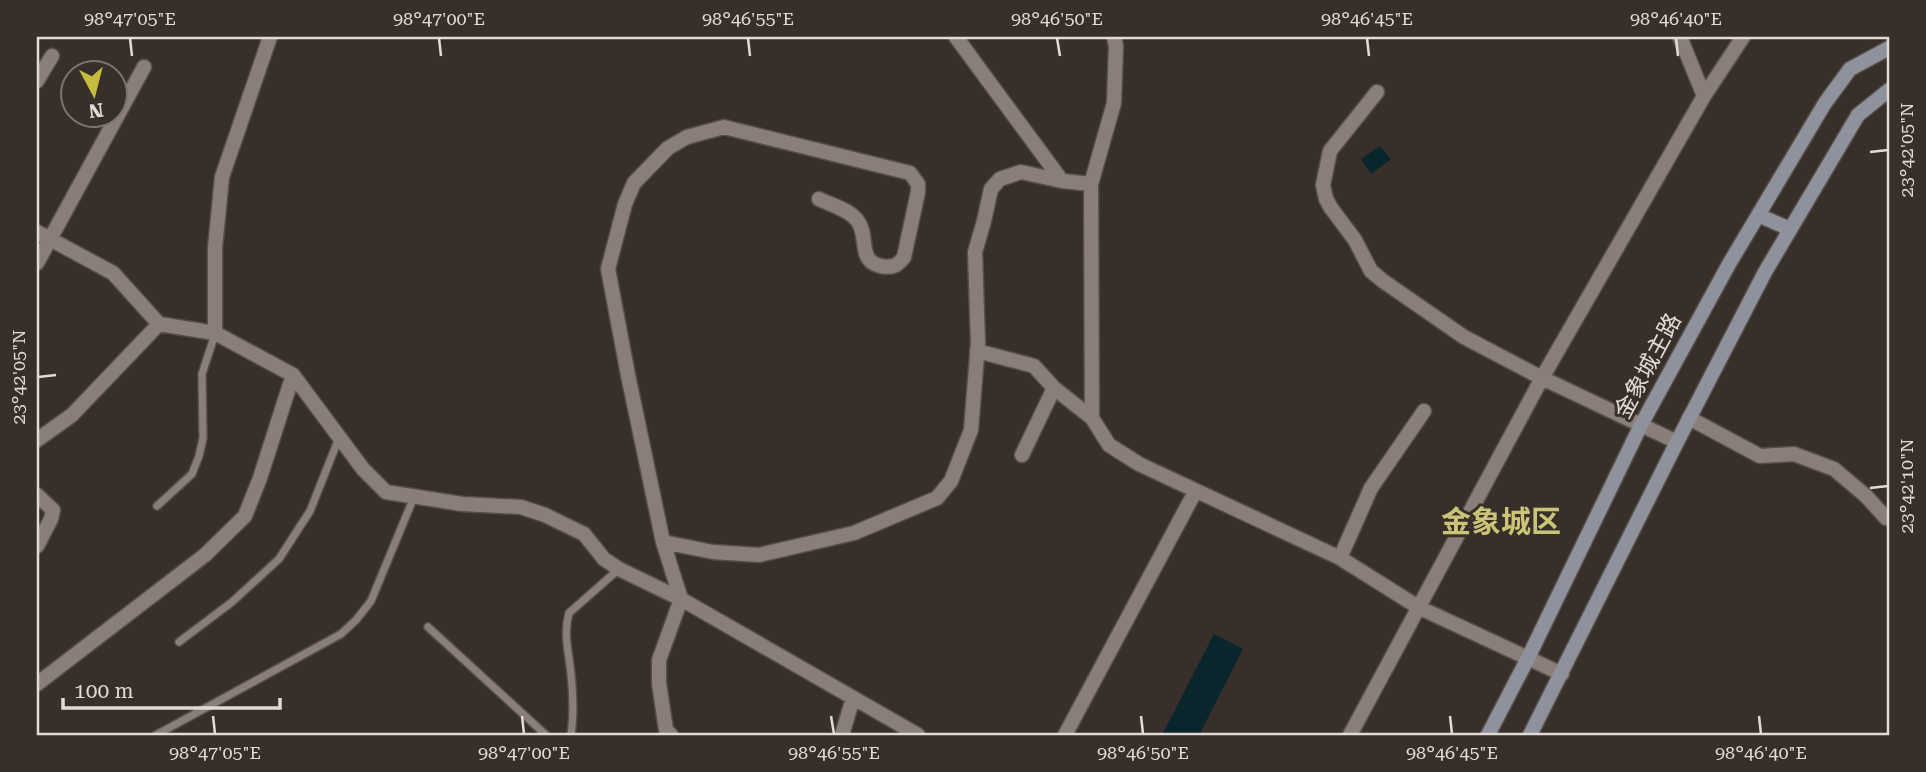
<svg xmlns="http://www.w3.org/2000/svg" width="1926" height="772" font-family="'Roboto Serif','Noto Sans SC',serif">
  <style>
    .water { fill: #09262d }
    .lines { fill: none; stroke-linecap: round; stroke-linejoin: round }
    .service-casing { stroke: #564e49; stroke-width: 10 }
    .minor-casing { stroke: #564e49; stroke-width: 17 }
    .secondary-casing { stroke: #564e49; stroke-width: 17 }
    .service { stroke: #8a7f78; stroke-width: 7 }
    .minor { stroke: #8a7f78; stroke-width: 14 }
    .secondary { stroke: #8e929d; stroke-width: 14 }
    .ticks { fill: none; stroke: #e1dbd7; stroke-width: 2.5 }
    .labels { text-anchor: middle; dominant-baseline: central; stroke-width: 6; stroke-linejoin: round; paint-order: stroke }
    .street-label { font-size: 23px; fill: #e1dbd7; stroke: #382f2a }
    .district-label { font-size: 30px; font-weight: bold; fill: #c9c476; stroke: #382f2a }
    .neatline { fill: none; stroke: #e1dbd7; stroke-width: 2.5 }
    .ticks-label { font-size: 18px; text-anchor: middle; fill: #e1dbd7 }
  </style>
  <rect width="100%" height="100%" fill="#382f2a"/>
  <path class="water" d="M1380,146l11,13 -20,15 -10,-15z
    M1214,634l29,15 -44,86h-37z"/>
  <g class="lines">
    <g class="service-casing">
      <path id="service" d="M157,506l35,-32 7,-18 4,-18 -1,-64 13,-40
        M428,627l118,108
        M179,642l53,-40 47,-43 31,-48 29,-73
        M156,735l185,-101 15,-14 15,-19 43,-104
        M571,735c3,-20 2,-41 0,-61 -2,-21 -8,-40 -2,-61l50,-44"/>
    </g>
    <g class="minor-casing">
      <path id="minor" d="M956,37l106,144 29,3 1,234 17,27 30,19 201,94 78,49 144,67
        M1680,37l24,59
        M37,81l15,-25
        M1091,184l23,-81 2,-57 -2,-9
        M37,232l76,41 46,51 56,9 78,42 70,94 23,23 76,12 59,3 24,8 39,19 20,25 15,10 62,30 237,136
        M37,263l107,-196
        M215,333v-85l7,-71 48,-140
        M977,351l57,15 20,22 38,30
        M1689,418l71,38 34,-2 40,15 32,27 20,22
        M37,440l35,-25 87,-91
        M1677,442l-135,-64 162,-282 39,-59
        M1022,455l32,-67
        M37,495l16,15 -2,9 -14,27
        M663,542l50,10 46,3 95,-22 83,-35 14,-17 20,-51 7,-87 -3,-91 9,-31 7,-32 9,-10 21,-7 41,9
        M1340,558l31,-70 53,-77
        M37,684l168,-129 40,-39 15,-38 33,-103
        M671,735l-5,-5 -7,-47v-23l22,-61 -18,-57 -35,-167 -20,-106 17,-65 9,-21 34,-35 19,-11 37,-10 186,46 8,11v8l-14,65c-2,3 -5,6 -8,8 -9,4 -25,1 -29,-9 -5,-11 -1,-24 -10,-36 -9,-11 -26,-15 -38,-21
        M842,735l11,-37
        M1065,735l130,-243
        M1350,735l192,-357 -78,-41 -81,-56 -12,-10 -16,-31 -24,-32 -5,-9 -3,-14 7,-34 47,-59"/>
    </g>
    <g class="secondary-casing">
      <path id="secondary" d="M1758,215l32,14
        M1488,735l40,-77 113,-233 88,-161 96,-161 25,-34 39,-21
        M1530,735l147,-293 88,-170 93,-157 31,-25"/>
    </g>
    <use href="#service" class="service"/>
    <use href="#minor" class="minor"/>
    <use href="#secondary" class="secondary"/>
  </g>
  <path class="ticks" d="M130,38l2,18M439,38l2,18M748,38l2,18M1057,38l3,18M1367,38l2,18M1676,38l2,18M1870,152l18,-2M38,377l18,-2M1870,488l18,-2M213,716l2,18M522,716l2,18M831,716l3,18M1141,716l2,18M1450,716l2,18M1759,716l2,18"/>
  <g class="labels">
    <g class="street-label">
      <text transform="translate(1648 366) rotate(-62)">金象城主路</text>
    </g>
    <g class="district-label">
      <text x="1501" y="521">金象城区</text>
    </g>
  </g>
  <rect width="1926" height="772" fill="none" stroke="#382f2a" stroke-width="77"/>
  <g transform="translate(94 94) rotate(173)"><circle r="33" fill="#382f2a" stroke="#7c746f" stroke-width="2"/>
  <path d="M0-5L12 26L0 18L-12 26Z" fill="#c5bc3d"/>
  <text y="-10" font-size="19" font-weight="bold" text-anchor="middle" fill="#e1dbd7">N</text>
  </g>
  <path d="M63 698v10h217v-10" fill="none" stroke="#e1dbd7" stroke-width="3.5"/>
  <text x="74" y="698" font-size="21" fill="#e1dbd7" stroke="#382f2a" stroke-width="5" paint-order="stroke">100 m</text>
  <rect x="38" y="38" width="1850" height="696" class="neatline"/>
  <g class="ticks-label">
    <text x="130" y="25">98°47'05"E</text>
    <text x="439" y="25">98°47'00"E</text>
    <text x="748" y="25">98°46'55"E</text>
    <text x="1057" y="25">98°46'50"E</text>
    <text x="1367" y="25">98°46'45"E</text>
    <text x="1676" y="25">98°46'40"E</text>
    <text transform="translate(1907 150) rotate(-90)" y="6">23°42'05"N</text>
    <text transform="translate(19 377) rotate(-90)" y="6">23°42'05"N</text>
    <text transform="translate(1907 486) rotate(-90)" y="6">23°42'10"N</text>
    <text x="215" y="759">98°47'05"E</text>
    <text x="524" y="759">98°47'00"E</text>
    <text x="834" y="759">98°46'55"E</text>
    <text x="1143" y="759">98°46'50"E</text>
    <text x="1452" y="759">98°46'45"E</text>
    <text x="1761" y="759">98°46'40"E</text>
  </g>
</svg>
